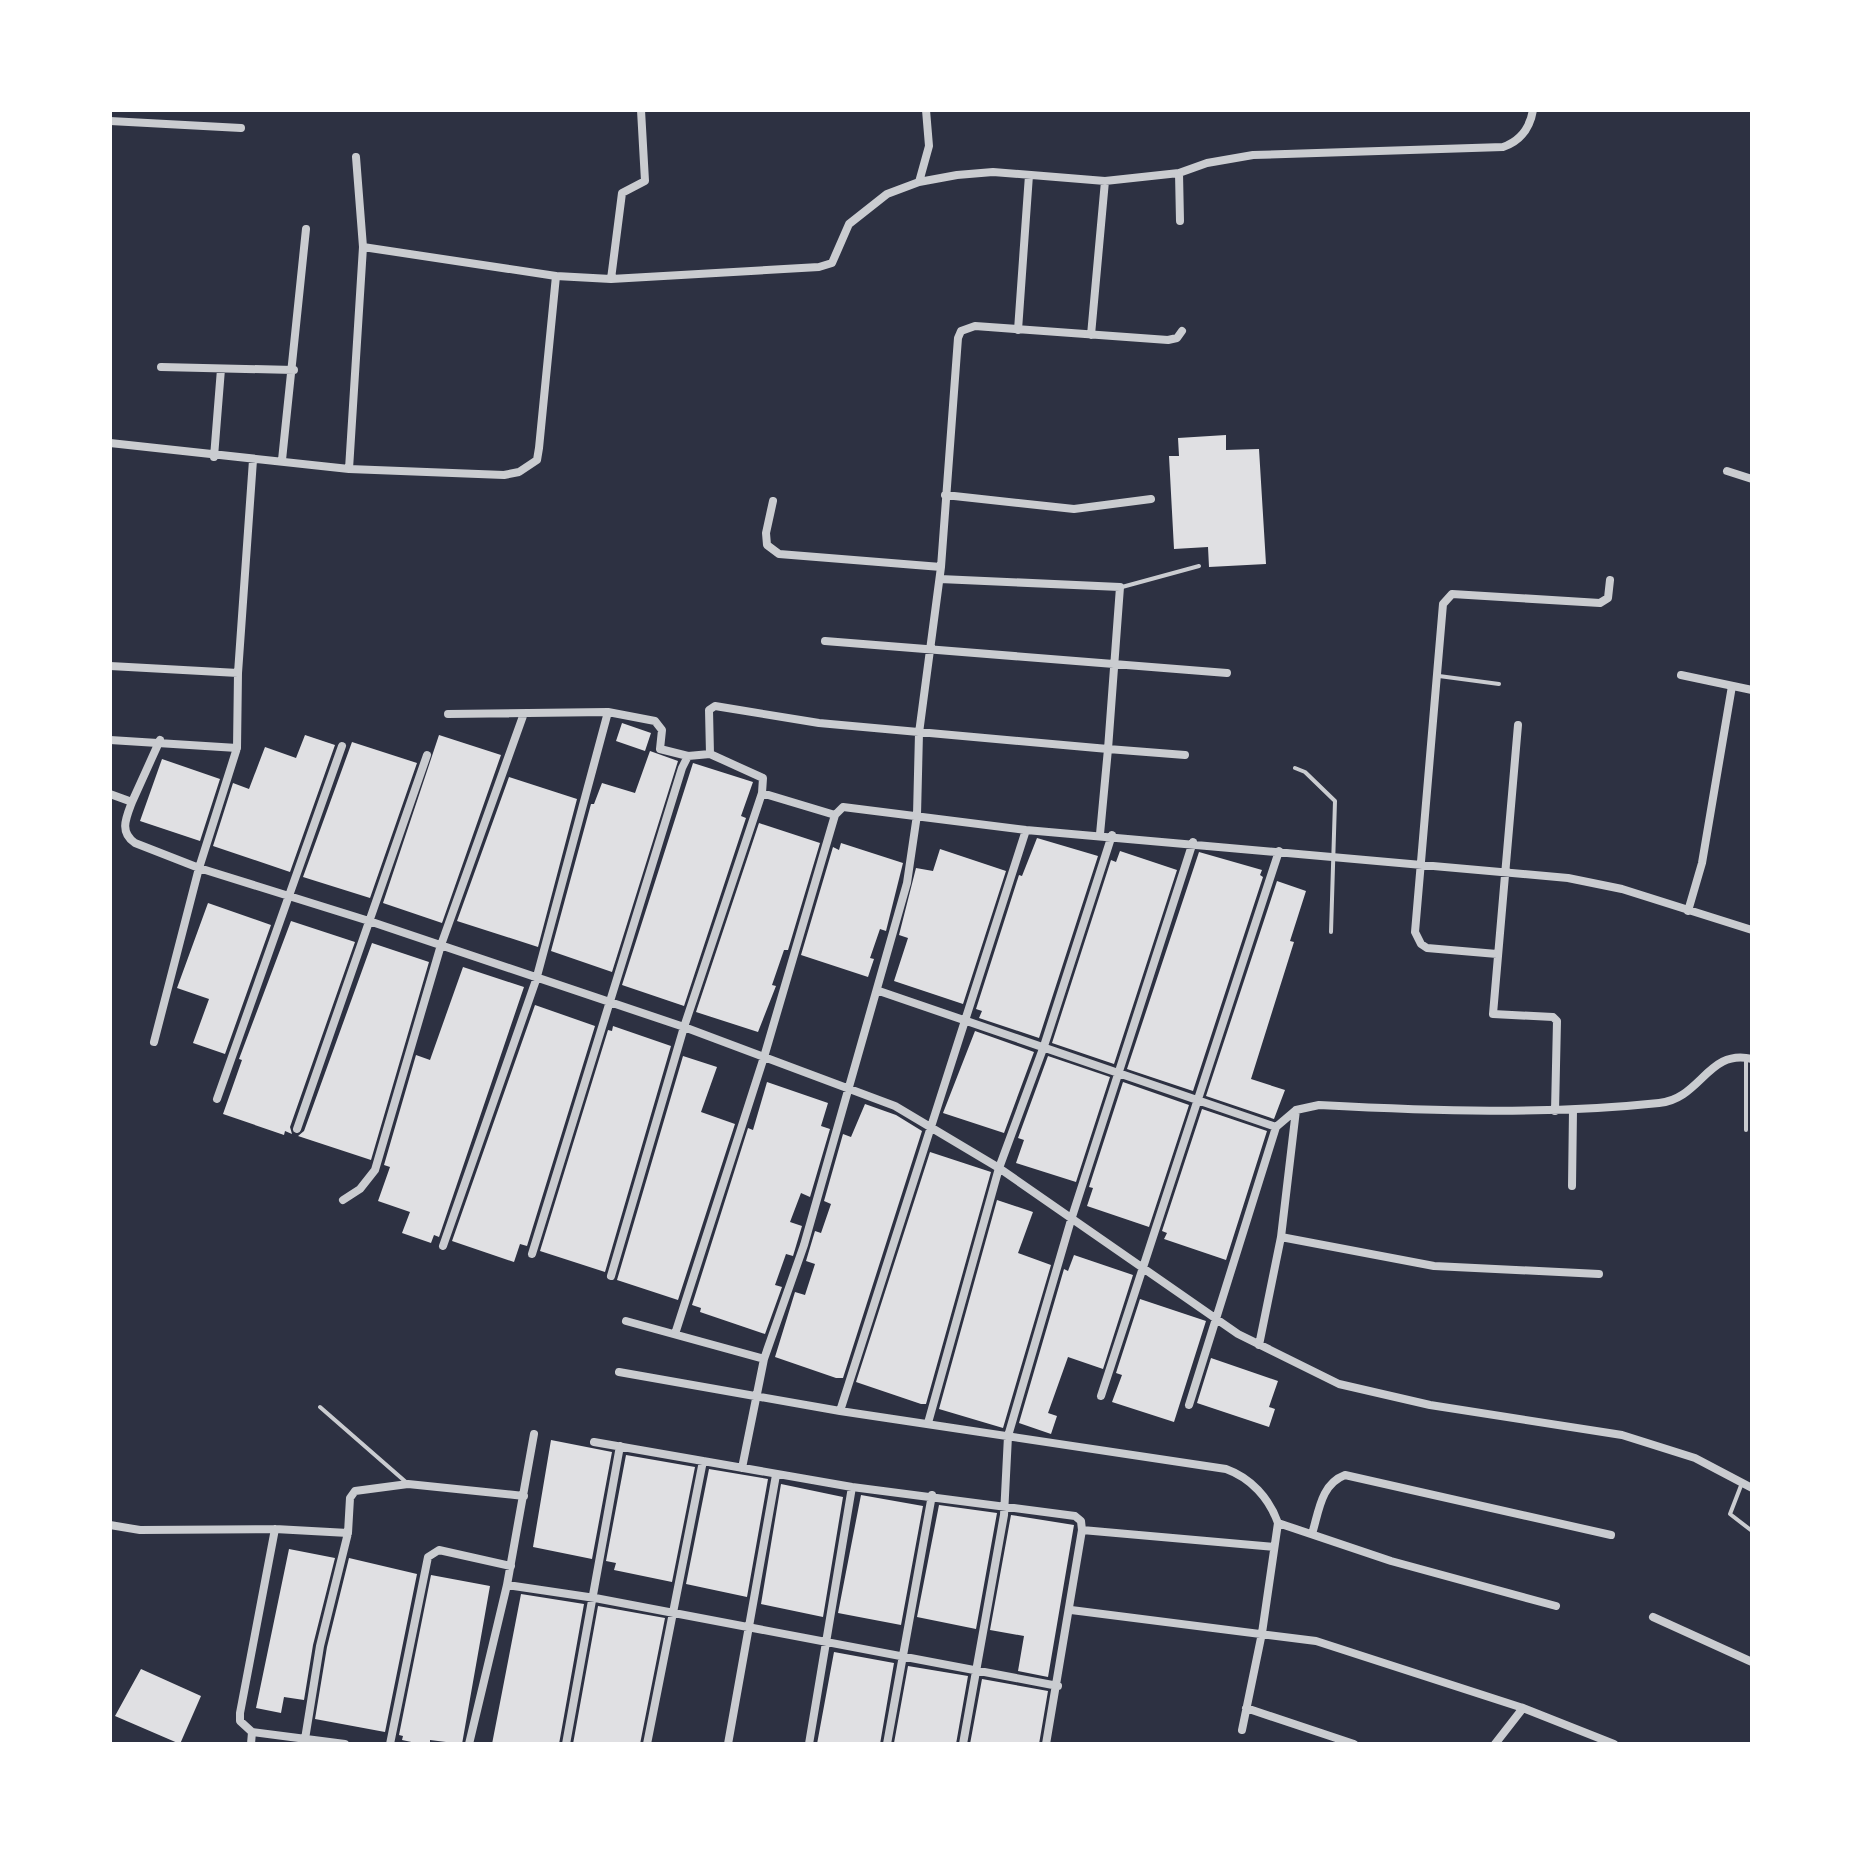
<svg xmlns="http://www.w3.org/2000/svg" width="1862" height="1854" font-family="'Roboto Serif',serif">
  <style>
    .building { fill: #e0e0e3 }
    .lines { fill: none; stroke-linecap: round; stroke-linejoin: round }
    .service { stroke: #caccd0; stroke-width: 4 }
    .minor { stroke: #caccd0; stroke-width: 8 }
  </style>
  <rect width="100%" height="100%" fill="#2d3142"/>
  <path class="building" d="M1226,435v15l33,-1 7,115 -57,3 -1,-20 -34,2 -5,-93h10l-1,-18z
    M622,723l29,10 -6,18 -29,-10z
    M305,735l30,10 -45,127 -77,-26 20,-63 16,6 16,-42 31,11z
    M439,735l62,20 -59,168 -59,-20z
    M352,742l65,21 -47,135 -67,-21z
    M650,751l28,10 -66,211 -61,-21 40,-147h3l8,-21 33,10z
    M162,759l58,20 -20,62 -60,-20z
    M693,763l60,19 -12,34 5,2 -62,188 -62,-21z
    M509,777l68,22 -39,148 -81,-26z
    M759,823l61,20 -32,107h-4l-12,35 4,1 -18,46 -62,-20z
    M1037,838l61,18 -59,182 -60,-20 3,-7 -6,-2 43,-134 3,1z
    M841,843l62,20 -17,68 -6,-2 -10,29 4,1 -6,18 -67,-22 32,-108 6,3z
    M940,849l66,22 -43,133 -69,-23 14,-43 -9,-3 17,-67 17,3z
    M1120,851l57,19 -63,194 -62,-21 59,-183 5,2z
    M1199,852l63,18 -2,5 3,2 -70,214 -66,-22z
    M1277,881l29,10 -16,50 4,1 -43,137 34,11 -11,29 -68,-23z
    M208,903l63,22 -46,129 -32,-11 16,-44 -32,-11z
    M291,921l64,21 -65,185 2,7 -7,-3 -1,4 -61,-21 19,-54 -3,-1z
    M372,943l57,19 -58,198 -73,-24 6,-5z
    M463,967l61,20 -85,250 -5,-2 -3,8 -29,-10 8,-21 -32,-11 12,-34 -6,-2 32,-110 14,5z
    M535,1005l60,21 -68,220 -7,-2 -6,18 -62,-21z
    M613,1026l58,20 -66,226 -65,-21 68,-221 4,1z
    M975,1031l59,21 -30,81 -61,-20z
    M683,1056l34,11 -16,45 34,12 -57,176 -61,-20z
    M1048,1056l62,21 -34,105 -60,-19 8,-23 -6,-2z
    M767,1082l61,21 -7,23 9,3 -20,68 -9,-4 -11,29 12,4 -9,30 -7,-2 -11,31 7,2 -17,47 -65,-22 1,-4 -9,-3 56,-177 5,2z
    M1123,1082l66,23 -40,122 -62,-21 6,-18 -4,-1z
    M865,1104l31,11 26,16 -79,247h-7l-61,-21 20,-65 10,3 10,-31 -9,-3 9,-30 6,2 10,-29 -7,-3 19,-67 8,3z
    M1202,1109l65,22 -41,129 -62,-21 3,-6 -5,-2z
    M930,1152l61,20 -65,232h-5l-65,-22z
    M997,1200l36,12 -15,41 33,12 -48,163 -64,-19z
    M1074,1255l59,20 -30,94 -35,-12 -20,56 9,3 -6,18 -32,-11 45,-154 4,2z
    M1140,1299l66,22 -32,101 -62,-20 10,-27 -6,-2z
    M1211,1358l67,23 -9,26 6,2 -6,18 -72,-24z
    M551,1440l61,12 -20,107 -59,-12z
    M626,1455l69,12 -23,115 -58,-12 2,-7 -10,-2z
    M709,1469l59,10 -21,118 -61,-13z
    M781,1484l62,13 -20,120 -62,-13z
    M861,1495l62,11 -22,119 -63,-12z
    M939,1505l58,8 -21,116 -59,-12z
    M1011,1515l63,10 -26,152 -30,-6 6,-35 -34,-6z
    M289,1549l46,9 -22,87 -9,55 -20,-3 -3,16 -25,-5z
    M349,1558l68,16 -32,158 -70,-13 12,-72z
    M431,1575l59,11 -28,158 -32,-4v4h-9l-19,-4 1,-4 -4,-1z
    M521,1594l63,10 -25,140h-67z
    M598,1606l67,12 -25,126h-67z
    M834,1652l60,11 -14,81h-63z
    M908,1666l60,10 -12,68 -62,-1z
    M141,1669l60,27 -21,48 -65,-28z
    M982,1679l66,12 -9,53h-69z"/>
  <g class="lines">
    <path class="service" d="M1122,587l77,-21
      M1439,676l60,8
      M1295,768l10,4 30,29 -4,131
      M1746,1130v-70
      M320,1407l87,76
      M1742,1483l-12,31 22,17"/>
    <path class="minor" d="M110,121l131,7
      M356,157l7,90
      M1179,173l1,48
      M919,182l10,-36 -3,-36
      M611,279l11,-86 23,-12 -4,-71
      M1018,330l11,-155
      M1091,335l14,-154
      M161,367l133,3
      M110,443l239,26 155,6 15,-3 18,-12 2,-12 17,-172 55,3 208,-12 13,-4 17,-39 38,-30 32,-12 38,-7 36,-3 112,9 74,-8 28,-10 46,-8 250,-8c17,-6 27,-19 30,-37
      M214,457l7,-88
      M282,460l24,-231
      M349,469l14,-222 193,29
      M1727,471l25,8
      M945,495l129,14 77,-10
      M773,501l-7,32 1,12 12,9 162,13
      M940,579l180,8 -12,162 77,6
      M825,641l402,32
      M110,666l128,7
      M1681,675l71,15
      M448,714l160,-2 47,9 7,9 -2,19 28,7
      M1518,725l-25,289 60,3 4,4 -2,90
      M110,740l127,8 -38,120 -45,174
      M237,748l1,-75 15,-213
      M762,793l73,22 8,-8 183,23 542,48 54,11 130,41
      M110,794l22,8c-6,16 -13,30 3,41l64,25 170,53 315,106 211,79 104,62 239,166 101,50 91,21 192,30 73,23 57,30
      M132,802l28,-62
      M1688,911l14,-48 30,-177
      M1497,954l-70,-6 -6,-4 -6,-12 28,-328 9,-10 148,9 8,-5 2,-18
      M879,991l397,136
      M217,1099l125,-353
      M1276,1127l20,-17 23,-5c114,6 227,10 340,-2 42,-4 49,-55 93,-44
      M297,1129l130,-374
      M1572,1186l1,-76
      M343,1200l17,-11 15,-19 66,-225 82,-229
      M1281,1237l15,-127
      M443,1246l93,-266 72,-268
      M532,1254l150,-486 6,-12 22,-2 -1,-44 6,-4 104,17 289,26 -8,85
      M611,1276l73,-249 78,-234 1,-15 -53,-24
      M626,1321l138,38
      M675,1334l89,-277 71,-242
      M1259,1345l22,-108 153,29 165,8
      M619,1372l221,39 386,58c25,9 43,29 52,54l113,38 165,45
      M1101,1396l178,-545
      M1189,1405l87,-278
      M840,1411l186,-581
      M928,1423l71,-255 45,-122 68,-211
      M594,1442l258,45 223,29 6,5 1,9 192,17
      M742,1468l22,-109 40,-114 103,-362 10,-68 2,-82 22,-166 17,-229 3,-7 14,-5 193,14 9,-2 5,-7
      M110,1525l30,5 135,-1 73,4
      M1312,1534c7,-23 9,-50 33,-59l266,60
      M507,1585l88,13 463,88
      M1071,1610l245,31 207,67 91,36
      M1653,1617l99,45
      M1246,1708l108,36
      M1242,1730l20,-97 16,-110
      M252,1732l-12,-11v-8l35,-184
      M252,1732l93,12
      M305,1739l15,-93 28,-113 2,-35 5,-7 53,-7 116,12
      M251,1744l1,-12
      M390,1744l38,-187 11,-7 72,16
      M469,1744l38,-159 27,-151
      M566,1744l54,-298
      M647,1744l56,-283
      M728,1744l48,-269
      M809,1744l43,-257
      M887,1744l45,-249
      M963,1744l41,-229 4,-79 63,-216 122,-378
      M1046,1744l36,-214
      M1495,1744l28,-36"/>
  </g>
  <rect width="1862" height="1854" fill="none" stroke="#ffffff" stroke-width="224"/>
</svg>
